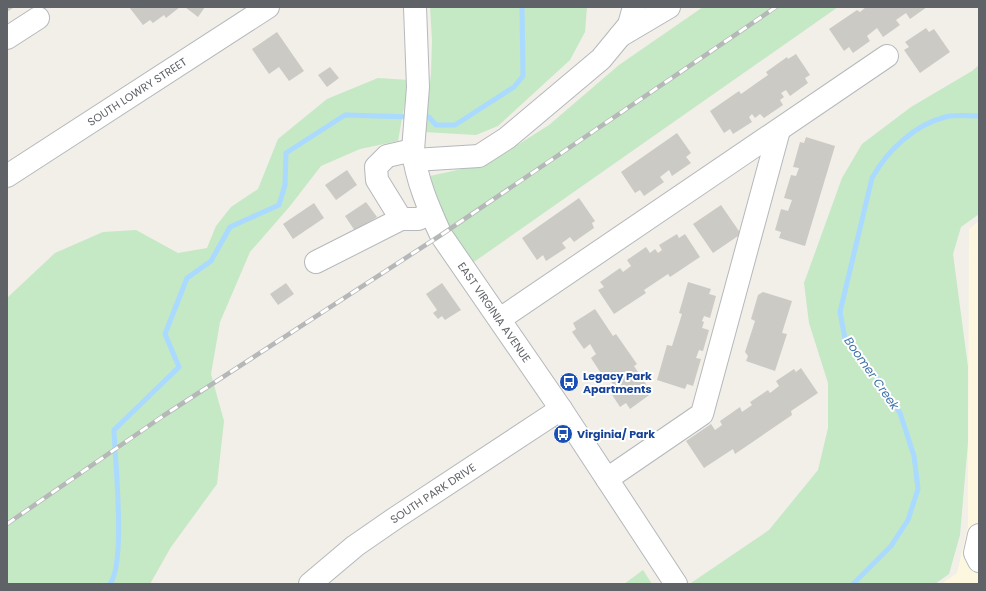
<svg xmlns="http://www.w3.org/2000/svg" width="986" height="591" font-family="Poppins,sans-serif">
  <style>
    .commercial { fill: #fef7e0 }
    .green { fill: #c5e8c5 }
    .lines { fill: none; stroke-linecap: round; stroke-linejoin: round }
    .stream { stroke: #aadaff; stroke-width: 5 }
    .building { fill: #cccac5 }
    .minor-casing { stroke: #b5b8bc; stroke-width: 24 }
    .minor { stroke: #fff; stroke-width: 22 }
    .rail-casing { stroke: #b6b7b8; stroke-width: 4.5 }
    .rail { stroke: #fff; stroke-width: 3; stroke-dasharray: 9; stroke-linecap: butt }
    .labels { text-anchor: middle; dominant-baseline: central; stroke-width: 4; stroke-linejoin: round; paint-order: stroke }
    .street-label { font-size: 11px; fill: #5f6368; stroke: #fff }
    .transit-label { font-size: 11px; font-weight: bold; fill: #164399; stroke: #fff; text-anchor: start }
    .water-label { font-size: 12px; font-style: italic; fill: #4174aa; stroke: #fff }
  </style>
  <rect width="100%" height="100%" fill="#f1efe8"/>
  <path class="commercial" d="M979,221v363h-38l16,-11 11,-47 1,-297z"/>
  <path class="green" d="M430,7h157l-2,25 -15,28 -72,66 -22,9 -52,-3 7,-58 1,-34z
    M703,7h135l-367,257 -20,-30 -21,-58 59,-13 60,-38 70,-60z
    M979,65v149l-18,13 -8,27 15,113v75l-8,93 -11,39 -14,10h-243l-1,-1 78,-53 49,-60 10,-42v-45l-19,-60 -5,-40 38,-105 20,-34 49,-37 61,-36z
    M378,78l31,2 -11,61 -38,8 -39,17 -31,40 -40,46 -30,70 -9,52 13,47 -7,63 -46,63 -21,37h-143v-286l48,-45 48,-21 33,-2 42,23 29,-5 9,-22 15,-19 27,-18 20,-50 49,-40z
    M643,570l9,14h-28z"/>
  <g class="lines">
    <path class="stream" d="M421,117h8l7,8h19l59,-38 9,-11 -1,-69
      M110,584c16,-22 5,-122 4,-154l65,-63 -14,-33 22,-56 24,-17 19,-34 49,-22 6,-20 1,-32 59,-38 66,2
      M853,584l38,-38 17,-26 10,-31 -4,-33 -14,-43 -20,-32 -35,-42 -5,-27 32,-134c15,-27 42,-53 73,-61 10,-3 24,-1 34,-1"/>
  </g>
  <path class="building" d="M7,7h5l1,1 -6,4z
    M129,7h51l-14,11 -2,-3 -11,8 -3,-3 -7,5z
    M185,7h20l-7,10z
    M866,7h61l-17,12 -4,-6 -10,7 4,5 -17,12 -6,-9 -10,8 3,5 -17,12 -4,-6 -5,4 -15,-22 28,-19 3,2z
    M926,28l3,4 5,-3 16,23 -30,21 -16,-23 5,-3 -4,-5z
    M277,32l27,39 -15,10 -10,-14 -10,7 -17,-25z
    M796,54l14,21 -5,3 3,5 -18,13 -4,-6 -5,3 3,4 -4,3 3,5 -19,13 -4,-4 -5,4 -3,-4 -3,3 3,5 -19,12 -3,-5 -6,4 -14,-22 29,-20 2,3 27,-19 -2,-3 21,-15 1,2z
    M330,67l9,11 -12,9 -9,-12z
    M677,133l14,20 -5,4 5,6 -19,13 -3,-6 -9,7 4,5 -20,14 -4,-6 -5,3 -14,-21z
    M806,137l29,9 -30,100 -26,-8 2,-6 -6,-2 6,-21 7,2 4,-11 -8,-2 7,-23 5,1 3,-8 -6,-1 7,-25 4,1z
    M347,170l10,15 -21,15 -11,-15z
    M579,198l16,23 -3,2 2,5 -20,14 -4,-5 -8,6 4,5 -20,13 -3,-6 -6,5 -15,-22z
    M366,202l11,15 -22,14 -10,-15z
    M314,203l10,15 -31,21 -10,-15z
    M721,205l20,29 -28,19 -20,-29z
    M677,234l2,4 6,-4 15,23 -30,20 -2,-3 -24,16 2,3 -32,21 -16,-24 6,-3 -4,-5 20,-14 3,4 8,-6 -4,-6 19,-13 4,6 5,-4 3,4 4,-3 -3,-5z
    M688,282l23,7 -2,5 7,2 -6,22 -6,-2 -2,5 2,1 -2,6 7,2 -6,21 -4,-1 -3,8 5,1 -8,27 -6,-2 -2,5 -28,-9 10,-35 5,1 10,-32 -3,-1z
    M286,283l8,11 -16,11 -8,-11z
    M442,283l19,27 -16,10 -3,-4 -4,3 -5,-6 4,-3 -11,-16z
    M763,292l29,9 -10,32 5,1 -12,37 -29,-10 2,-5 -3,-4 10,-31 -4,-2 7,-24z
    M595,309l18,27 3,-2 21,30 -3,2 18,27 -22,16 -4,-6 -6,4 -13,-20 6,-3 -5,-6 3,-2 -1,-2 -6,4 -13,-20 5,-4 -6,-10 -6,5 -12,-17 4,-3 -3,-6z
    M801,368l17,25 -27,18 1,4 -57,39 -2,-5 -29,19 -18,-27 25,-17 4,6 7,-5 -2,-4 20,-14 2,5 10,-7 -2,-3 18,-12 2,3 9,-7 -3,-5 18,-12 2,3z"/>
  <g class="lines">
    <g class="minor-casing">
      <g id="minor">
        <path id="s1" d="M415,7l3,80 -5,63c3,29 16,59 28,85l120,174 115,175"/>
        <path d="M620,36l49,-29"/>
        <path d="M7,38l31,-20"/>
        <path d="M414,160l65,-4 28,-18 94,-79 28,-34 5,-18"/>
        <path id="s2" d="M7,176l261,-169"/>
        <path d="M401,219l-24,-39 -1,-13 11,-11 26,-6"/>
        <path d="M316,262l85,-43h17l13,-6"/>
        <path d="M500,319l387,-263"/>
        <path d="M607,479l95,-65 77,-284"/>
        <path d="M979,535l-4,18 4,8"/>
        <path id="s3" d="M310,584l45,-38 42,-29 164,-108"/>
      </g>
    </g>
    <use href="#minor" class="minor"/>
    <g class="rail-casing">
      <path id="rail" d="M7,524l156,-108 278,-181 335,-228"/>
    </g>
    <use href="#rail" class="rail"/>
  </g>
  <defs>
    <g id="bus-disc" transform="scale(1)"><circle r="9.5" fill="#1a4fb4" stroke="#fff"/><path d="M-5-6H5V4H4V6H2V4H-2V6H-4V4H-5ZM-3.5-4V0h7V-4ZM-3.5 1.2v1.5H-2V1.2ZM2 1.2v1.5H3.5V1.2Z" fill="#fff"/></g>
  </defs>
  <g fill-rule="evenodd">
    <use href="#bus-disc" x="569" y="382"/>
    <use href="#bus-disc" x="563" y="434"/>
  </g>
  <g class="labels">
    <g class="street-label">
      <text stroke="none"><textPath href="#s2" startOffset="155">SOUTH LOWRY STREET</textPath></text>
      <text stroke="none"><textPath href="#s1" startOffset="327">EAST VIRGINIA AVENUE</textPath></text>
      <text stroke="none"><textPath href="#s3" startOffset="153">SOUTH PARK DRIVE</textPath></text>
    </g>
    <g class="transit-label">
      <text x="583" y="376">Legacy Park<tspan x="583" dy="13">Apartments</tspan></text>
      <text x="577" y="434">Virginia/ Park</text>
    </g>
    <g class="water-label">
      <text transform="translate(872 373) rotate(55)">Boomer Creek</text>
    </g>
  </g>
  <rect width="986" height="591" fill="none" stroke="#5f6368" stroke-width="16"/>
</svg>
